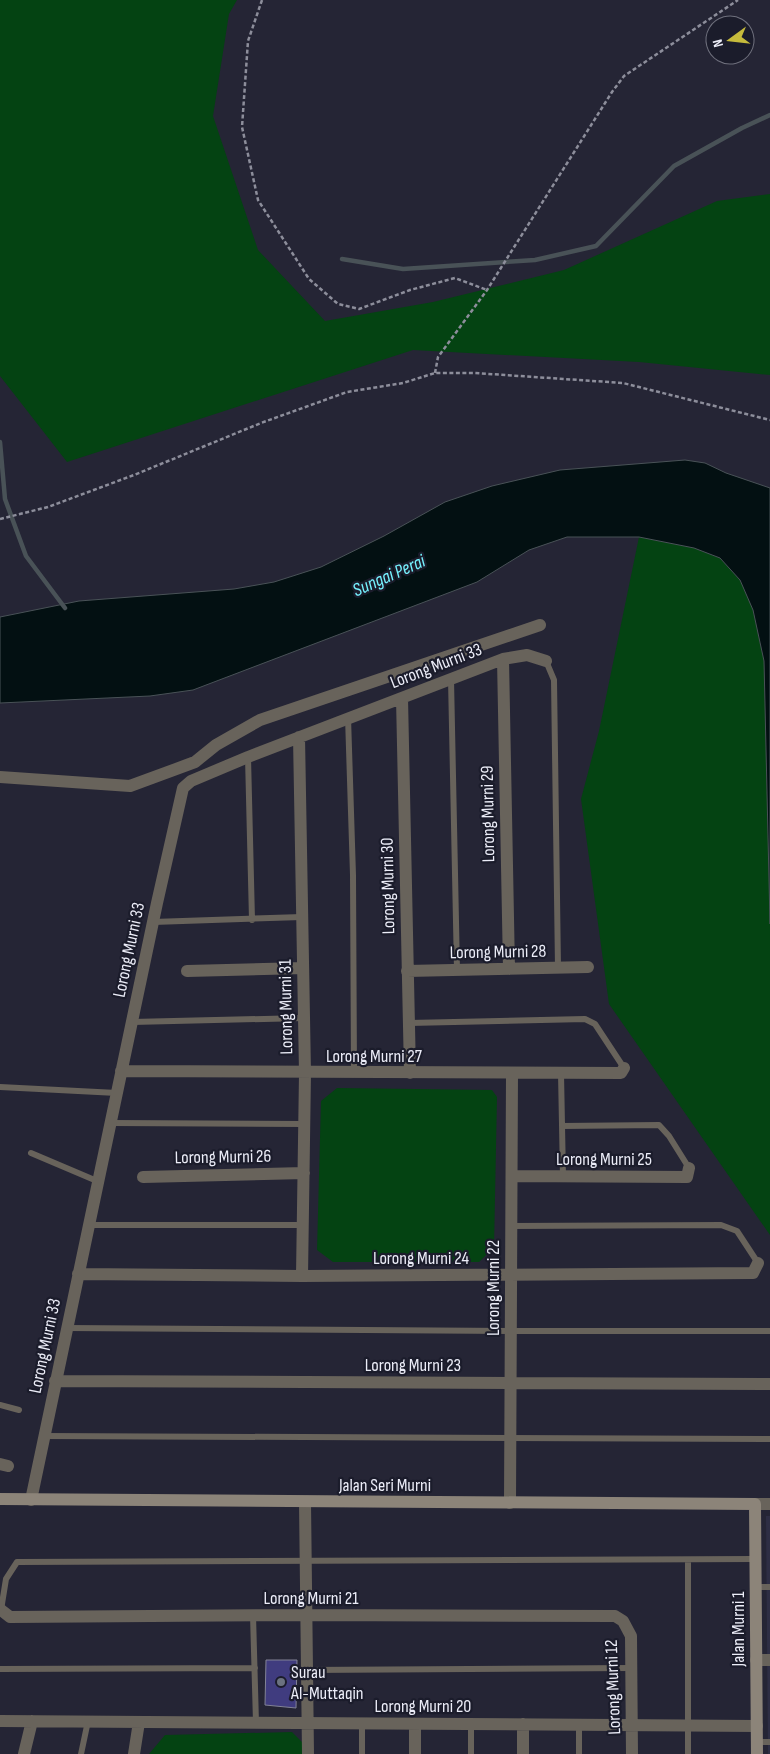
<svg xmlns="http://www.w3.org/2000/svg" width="770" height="1754" font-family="'Sofia Sans Condensed',sans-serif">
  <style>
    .built { fill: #2e2e44 }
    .green { fill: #044312 }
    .water { fill: #031012; stroke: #495257 }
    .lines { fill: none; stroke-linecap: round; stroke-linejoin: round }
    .stream { stroke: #495257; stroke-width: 4.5 }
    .building { fill: #403c7f; stroke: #828396 }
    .path { stroke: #8d8e9b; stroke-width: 2.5; stroke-dasharray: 4 2.5; stroke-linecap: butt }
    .lane { stroke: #68635b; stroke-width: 6 }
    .street { stroke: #68635b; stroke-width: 12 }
    .secondary { stroke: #8c8479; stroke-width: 12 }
    .worship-dot { fill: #6b7280; stroke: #1b1c2b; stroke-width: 2 }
    .labels { text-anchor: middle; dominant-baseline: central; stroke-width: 4.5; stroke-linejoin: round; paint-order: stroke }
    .street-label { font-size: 18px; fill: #ecedf8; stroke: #1b1c2b }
    .poi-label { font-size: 18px; fill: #ecedf8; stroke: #1b1c2b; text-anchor: start }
    .water-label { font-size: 19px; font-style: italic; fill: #76f3ff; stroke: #1b1c2b }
  </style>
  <rect width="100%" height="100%" fill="#252535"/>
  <path class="built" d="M766,1516h4v238h-2z"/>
  <path class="green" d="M0,0h237l-8,14 -16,102 45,134 67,71 108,-19 131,-32 153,-69 53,-7v181l-131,-13 -226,-12 -346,112 -67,-86z
    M639,537l55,11 26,10 20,22 13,30 11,51 6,263v311l-161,-231 -28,-205 18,-68z
    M337,1088l155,2 5,7 -3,150 -15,15h-146l-16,-12 4,-149z
    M292,1732l12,12v10h-155l16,-19z"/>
  <path class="water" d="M685,460l20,3 21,10 44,15v436l-6,-263 -11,-51 -13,-30 -20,-22 -26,-10 -55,-11h-72l-38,13 -52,32 -284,108 -43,6 -150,7v-86l79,-16 155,-12 40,-7 47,-15 63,-31 61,-34 47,-16 68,-16z"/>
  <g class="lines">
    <path class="stream" d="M342,259l61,10 132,-9 61,-14 78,-80 68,-38 28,-13
      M0,442l5,57 21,57 39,52"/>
  </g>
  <path class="building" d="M266,1660h31l-1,48 -31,-3z"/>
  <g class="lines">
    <path class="path" d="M262,0l-14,41 -6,86 16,73 51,79 29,25 21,5 51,-19 45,-12 32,12
      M435,373l3,-16 49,-67 125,-198 12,-16 114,-76
      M0,519l48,-12 86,-32 127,-52 86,-31 56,-9 32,-10h40l148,10 147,37"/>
    <path class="lane" d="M546,661l8,19 4,288
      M451,679l6,291
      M348,717l5,158 1,198
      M248,757l4,163
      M153,922l149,-5
      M132,1022l172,-4
      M409,1023l176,-4 10,5 29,44
      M561,1073l2,104
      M0,1087l117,6
      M111,1123l193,1
      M562,1126l97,-1 10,11 20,32
      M31,1153l66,28
      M89,1225h214
      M511,1226l210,-1 16,6 21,32
      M66,1328l445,3h259
      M0,1405l19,5
      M44,1436l726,3
      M688,1560v194
      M756,1587h14
      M1,1610l5,-31 11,-17 738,-3
      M253,1615l3,108
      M0,1669l255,-1
      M307,1670l324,-2
      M362,1723v31
      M757,1742h13
      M81,1754l7,-33
      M471,1754v-30
      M579,1754v-29"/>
    <path class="street" d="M503,659l6,310
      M402,698l8,375
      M299,737l6,336 -3,203
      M0,777l130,9 65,-24 21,-17 44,-25 280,-95
      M187,971l116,-3
      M407,971l181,-4
      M121,1071l500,2 3,-5
      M512,1176l175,1 2,-9
      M143,1177l161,-4
      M78,1274l224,2 451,-3 5,-10
      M55,1381l715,3
      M0,1464l8,2
      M31,1500l126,-597 26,-115 8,-7 57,-24 255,-98 24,-4 19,6
      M305,1502l3,252
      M510,1503l2,-429
      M755,1504h15
      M1,1610l9,7 297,-2 308,1 8,5 8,15 1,118
      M756,1660h14
      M0,1721l757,5
      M523,1724v30
      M24,1754l8,-33
      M134,1754l5,-32
      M415,1754v-30"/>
    <path class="secondary" d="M0,1499l755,5 2,250"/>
  </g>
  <circle class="worship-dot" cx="281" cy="1682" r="5"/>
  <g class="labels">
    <g class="street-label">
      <text transform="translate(436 666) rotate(-21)">Lorong Murni 33</text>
      <text transform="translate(488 814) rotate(-91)">Lorong Murni 29</text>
      <text transform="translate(388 886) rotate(-91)">Lorong Murni 30</text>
      <text transform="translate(129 950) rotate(-78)">Lorong Murni 33</text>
      <text transform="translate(498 952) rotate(-1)">Lorong Murni 28</text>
      <text transform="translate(286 1007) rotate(-91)">Lorong Murni 31</text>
      <text x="374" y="1056">Lorong Murni 27</text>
      <text transform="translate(223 1157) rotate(-1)">Lorong Murni 26</text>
      <text x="604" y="1159">Lorong Murni 25</text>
      <text x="421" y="1258">Lorong Murni 24</text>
      <text transform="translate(493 1288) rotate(-90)">Lorong Murni 22</text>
      <text transform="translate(45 1346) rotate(-78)">Lorong Murni 33</text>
      <text x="413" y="1365">Lorong Murni 23</text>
      <text x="385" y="1485">Jalan Seri Murni</text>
      <text x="311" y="1598">Lorong Murni 21</text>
      <text transform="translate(738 1629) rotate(-90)">Jalan Murni 1</text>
      <text transform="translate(613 1687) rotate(-92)">Lorong Murni 12</text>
      <text x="423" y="1706">Lorong Murni 20</text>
    </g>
    <g class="poi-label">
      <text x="291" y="1672">Surau<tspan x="291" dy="21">Al-Muttaqin</tspan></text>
    </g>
    <g class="water-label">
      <text transform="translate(389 576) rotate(-24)">Sungai Perai</text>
    </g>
  </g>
  <g transform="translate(730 40) rotate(255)"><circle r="24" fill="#1b1c2b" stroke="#6f707d"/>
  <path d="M0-4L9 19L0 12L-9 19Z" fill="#c6bb3c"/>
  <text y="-8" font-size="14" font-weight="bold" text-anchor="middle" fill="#ecedf8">N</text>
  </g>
</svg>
